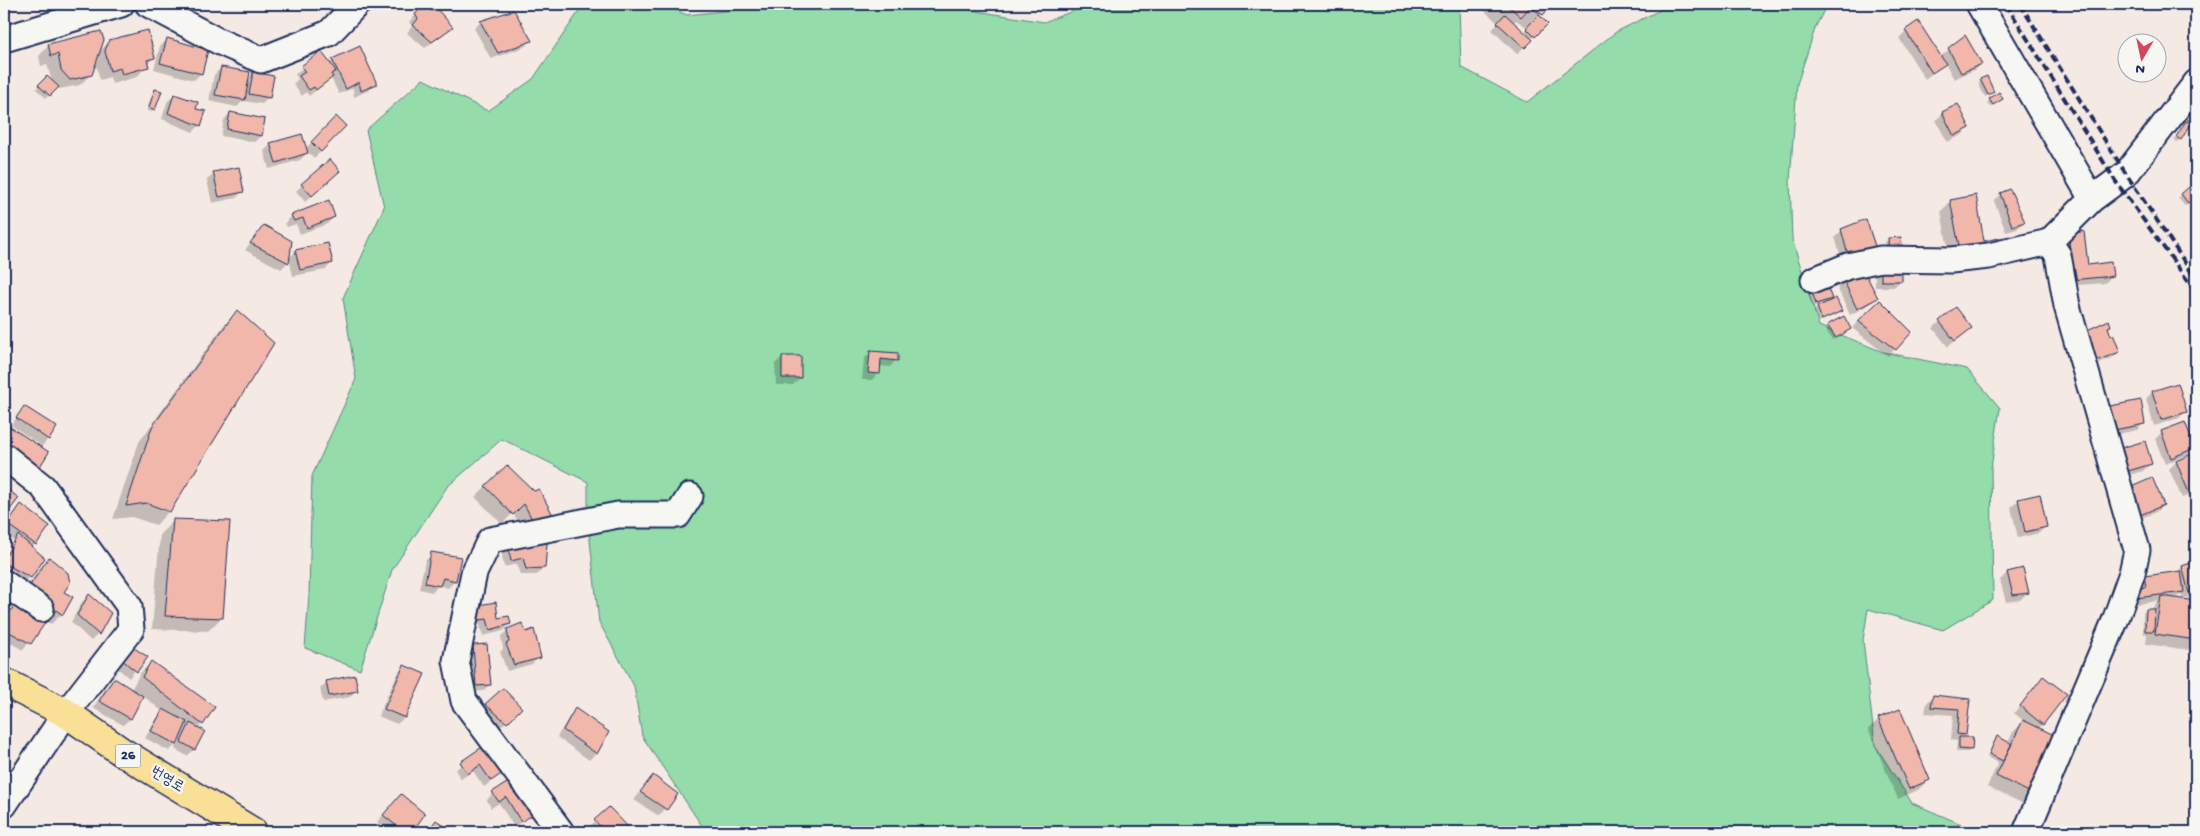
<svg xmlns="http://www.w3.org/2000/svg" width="2200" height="836" font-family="'Gochi Hand','Poor Story',sans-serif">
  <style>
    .green { fill: #94dcaa; stroke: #588684 }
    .shadow { fill: #0003; fill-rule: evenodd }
    .building { fill: #f1b7aa; stroke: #1b2f5e }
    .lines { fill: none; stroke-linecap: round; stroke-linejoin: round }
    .minor-casing { stroke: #1b2f5e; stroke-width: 29 }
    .major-casing { stroke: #1b2f5e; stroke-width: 31 }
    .minor { stroke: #f6f6f2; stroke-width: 25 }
    .major { stroke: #fadf96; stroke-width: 28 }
    .rail { stroke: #1b2f5e; stroke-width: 4; stroke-dasharray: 8 4; stroke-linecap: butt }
    .labels { text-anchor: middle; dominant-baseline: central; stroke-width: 4.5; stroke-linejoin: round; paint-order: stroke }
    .shield { fill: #f6f6f2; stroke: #5d6b8a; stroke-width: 1 }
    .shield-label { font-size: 14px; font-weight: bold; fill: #1b2f5e }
    .street-label { font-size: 15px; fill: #1b2f5e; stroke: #f6f6f2 }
  </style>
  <rect width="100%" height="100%" fill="#f5e9e4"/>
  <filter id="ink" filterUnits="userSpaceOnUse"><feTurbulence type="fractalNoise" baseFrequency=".02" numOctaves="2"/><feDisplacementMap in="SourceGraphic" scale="10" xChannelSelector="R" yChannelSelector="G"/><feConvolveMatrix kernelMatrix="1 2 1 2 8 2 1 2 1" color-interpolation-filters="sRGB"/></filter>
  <g filter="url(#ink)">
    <path class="green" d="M584,4h78l25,11 54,-6 2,-5h190l111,18 48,-18h367l2,63 66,35 89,-70 56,-28h155l-11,22 -19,58 -7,96 2,59 27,87 64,26 84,17 33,39 -9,60 2,132 -50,30 -75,-21 -5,31 12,105 37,58 49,21v8h-1255l-64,-96 -8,-50 -35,-64 -11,-100v-40l-86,-43 -55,48 -55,83 -32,100 -55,-22 4,-53 3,-119 44,-97 -13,-81 41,-91 -18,-77 57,-51 65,32 45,-32z"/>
    <path class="shadow" d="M1477,4h74l-12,13 7,7 -29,30 -25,-24 6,-7zM1516,20l12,8 -5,5 -10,-10z
      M1551,4h11l-5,4z
      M425,5l5,7 22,15 -27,21 -18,-15 5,-7 -3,-4z
      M481,22l50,19 -7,6 -33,12 -17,-31z
      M1906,31l34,26 25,-20 16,27 -7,6 -20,9 -9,-16 -20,16 -26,-41z
      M167,40l34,33 -7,7 -40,-11 6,-23z
      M110,41l43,17 -16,19 -25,7 -2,-7 -10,3 -5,-19 -4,13 -11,11 -21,4 -2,-2 -11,11 -10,-9 11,-12 5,5 -5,-18 -6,2 -2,-10 10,-11 49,8z
      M321,53l8,11 4,-4 42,24 -6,6 -15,7 -1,-9 -14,6 -8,-16 -22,18 -3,-4 -4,4 -9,-12 5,-5 -3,-5z
      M221,68l27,12 6,-6 14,24 -6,6 -19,-3 -6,6 -28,-6 5,-26z
      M1981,80l12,12 -8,5 -7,-14z
      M155,91l-1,18 -3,3 -4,-2 5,-16z
      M174,95l21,14 5,16 -7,7 -31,-13 5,-17z
      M2002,99l-12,8 -3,-4 3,-3z
      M2196,110v14l-4,4 -3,-2 -12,16 -3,-2 12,-17 -2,-2z
      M230,113l31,23 -7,6 -33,-6 3,-16z
      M1943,113l25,15 -6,7 -15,7 -11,-22z
      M336,118l9,9 -31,31 -6,-6 -8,8 -31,9 -5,-18 7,-7 34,5z
      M214,174l29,17 -7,7 -24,5 -5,-23z
      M332,178l-27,24 -9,-11 6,-6z
      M2189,189l3,11 -7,6 -7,-8z
      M2000,194l23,28 -6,7 -11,3 -12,-31z
      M1951,201l32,41 -32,23 -10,-54z
      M292,216l42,1 -7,7 -27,10 -4,-10 -9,3 -2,-4z
      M1842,230l26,25 -25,10 -8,-28z
      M257,234l33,8 -3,21 -6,6 -36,-19z
      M2070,236l17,30 25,10 -7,7 -40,3 -2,-43z
      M1900,238l-13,18 -2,-14 4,-3z
      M296,251l36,12 -7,7 -32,6 -4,-18z
      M1881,266l20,14 -7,7h-19v-14z
      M1844,280l32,18 -6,6 -20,11 -13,-28z
      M1811,287l19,12 -5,5 16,7 -22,11 -5,-11 7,-7 -8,3 -6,-16z
      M1880,302l31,30 -23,24 -36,-28z
      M237,312l-68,199 -13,14 -24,-8 -19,2 26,-77 85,-117z
      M1940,322l30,6 -22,19 -15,-19z
      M2110,325l-3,3 12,24 -7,6 -26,10 -6,-15z
      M1828,326l22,3 -17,11 -8,-11z
      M871,352l25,8 -6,7 -11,-1 -1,7 -6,7h-10l2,-21z
      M782,357l18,21 -7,7h-17l-1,-21z
      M2177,385l9,26 -7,7 -25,8 -8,-27 6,-7z
      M25,408l23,31 -6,7 -31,-21z
      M2105,408l39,15 -7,7 -34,7z
      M2184,424l10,24 -7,7 -22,9 -10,-25 6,-6z
      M2122,449l28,15 -7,7 -22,6 -6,-21z
      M2196,454v38l-14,6 -13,-29 7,-7z
      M486,486l48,7 18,24 -28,16 -11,-20 -11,11 -27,-27z
      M2123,495l40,10 -7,7 -22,9z
      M2040,496l6,30 -7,7 -21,5 -7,-31 7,-6z
      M21,506l14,38 -4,4 12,10 -20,26 -19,-10v-18l10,-15 -10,-7v-6z
      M174,520l48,97 -14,14 -56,-2 8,-95z
      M508,542l36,26 -7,7h-17l-3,-11 -13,3 -3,-18z
      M432,554l28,4 -5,23 -7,7 -9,-3 -7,7 -13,-3 6,-28z
      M49,559l13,33 9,5 -9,17 -11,10 -5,-3 -23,29 -19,-11v-19l35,-51z
      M2196,563v32l-13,4 -2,-5 -6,5 21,3v41l-7,7 -43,-6 1,-10 -4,-1v-20l3,-3h5l7,-9 -28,4 8,-21 7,-7 31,-4 6,-6z
      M2022,570l5,23 -7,7 -14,2 -6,-22 7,-7z
      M89,595l21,18 -12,21 -7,7 -20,-19 11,-20z
      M467,614l29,6 14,4 -7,7 -20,5 -3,-11 -14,2z
      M508,630l31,27 -7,7 -25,7 -7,-19 3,-3 -2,-13z
      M473,646l16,39 -6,6 -13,1 -3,-39z
      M125,654l21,3 -17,21 -14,-12z
      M2196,658v21h-4l-1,-16z
      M151,663l51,61 -5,5 7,3 -10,18 -7,6 -12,-7 2,-5 -8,7 -24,-13 12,-20 6,-6 -21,-17 -12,24 -7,6 -30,-17 14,-22 7,-7 21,14 1,-2 -4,-3 8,-15z
      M404,666v52l-7,6 -19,-8 20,-43z
      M2043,677v47l-5,5 -6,64 -10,10 -35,-16 11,-24 -11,-6 10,-20 11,6 5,-11 11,-11 -10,-8z
      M327,682l29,8 -6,7 -27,5 -3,-13z
      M503,689l18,19 -22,20 -19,-16z
      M1933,696l36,5 -4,33 -4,4 10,11 -3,3h-12l1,-11 -6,-1 2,-25 -28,-2 2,-10z
      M575,710l21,43 -7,7 -32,-23 12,-20z
      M1879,719l50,60 -11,11 -20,9 -30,-70z
      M488,745l17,25 -21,17 -11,-16 -12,8 -6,-9z
      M653,777l24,17 -18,22 -25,-16z
      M517,779l21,31 -24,17 -15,-24 -8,5 -4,-8 6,-7z
      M394,803l29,11 -13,18h-21l-12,-10z
      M609,809l22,23h-38l-5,-4z"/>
    <path class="building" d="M426,4l5,7 5,-3 17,19 -21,15 -19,-17 5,-6 -3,-5z
      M1506,4h47l-10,11 -13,-8 -9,10z
      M514,10l18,31 -34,12 -18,-32z
      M1505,14l28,26 -8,8 -28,-25z
      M1539,15l9,9 -13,13 -9,-9z
      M1918,21l28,43 -14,9 -27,-43z
      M148,30l7,28 -8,2 2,7 -27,7 -2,-6 -10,3 -5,-20 4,-11z
      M101,31l3,9 -12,35 -22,5 -9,-10 -3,-16 -7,2 -3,-12z
      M1965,35l17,29 -21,9 -13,-25z
      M167,38l41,12 -6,24 -42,-11z
      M360,46l17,38 -16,7 -2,-9 -13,7 -14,-30z
      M321,51l15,20 -5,3 2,3 -17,13 -2,-3 -5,3 -10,-14 6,-4 -4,-6z
      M221,67l29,5 -5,28 -30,-5z
      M253,72l21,4 -4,22 -21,-4z
      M47,76l12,11 -9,9 -12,-11z
      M1987,76l7,16 -6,3 -8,-16z
      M155,89l7,2 -7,19 -6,-3z
      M1999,92l4,7 -10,6 -4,-6z
      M174,94l24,8 -2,7 10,2 -5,15 -33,-13z
      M1958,104l12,24 -16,8 -12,-24z
      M230,112l35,7 -3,17 -35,-7z
      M2190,113l6,6v7l-10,-8z
      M336,116l10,10 -25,26 -10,-10z
      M2186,121l5,3 -10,16 -5,-3z
      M302,134l6,19 -32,10 -6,-20z
      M330,159l10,12 -28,25 -11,-12z
      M239,167l5,25 -25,5 -6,-25z
      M2189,187l7,10 -8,6 -7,-9z
      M2010,189l15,33 -13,4 -12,-33z
      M1976,195l8,46 26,-5 2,10 -51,10 -11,-56z
      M329,200l6,17 -28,11 -4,-10 -9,3 -3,-6z
      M1866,219l10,30 -27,10 -8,-30z
      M264,225l28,16 -3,22 -39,-20z
      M2084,231l4,34 23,-3 2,14 -42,4 -2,-45z
      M1901,237l2,16 -14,1 -1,-16z
      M328,243l5,20 -33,7 -5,-20z
      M1881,264h21v17h-21z
      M1864,271l14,27 -21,11 -14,-30z
      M1825,281l7,18 -16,5 -6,-18z
      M1836,298l6,13 -20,9 -5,-13z
      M1880,300l32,32 -16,18 -38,-29z
      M1956,307l16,21 -17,13 -16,-20z
      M237,310l37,33 -104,169 -24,-9 -20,3 26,-79z
      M1844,316l7,13 -15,9 -9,-13z
      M2109,320l2,6 -3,1 3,9 2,-2 7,18 -27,10 -10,-30z
      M870,351l28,2v8l-17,-2 -1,15 -12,-1z
      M782,356h19v22h-19z
      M2178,383l9,29 -26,8 -9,-29z
      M2141,400l4,24 -36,7 -4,-24z
      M24,406l33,21 -8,13 -33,-22z
      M2185,422l10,26 -24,10 -10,-27z
      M4,423l45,29 -10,16 -35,-22z
      M2145,441l7,23 -24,7 -7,-23z
      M2196,452v38l-7,3 -13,-32z
      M507,465l27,26 5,-2 15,28 -20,6 -10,-19 -11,11 -28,-29z
      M2152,477l12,28 -24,10 -11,-28z
      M4,487l15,11 -13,17 -2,-2z
      M2040,494l7,33 -22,5 -7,-33z
      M21,504l29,22 -14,19 -29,-21z
      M173,519l57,2 -7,97 -58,-2z
      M548,532l-3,36 -19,1 -3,-11 -12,3 -4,-20z
      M18,535l27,23 -14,20 -27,-15v-4z
      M431,552l30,5 -5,24 -13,-3 -3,8 -15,-3z
      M49,557l19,16 2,10 -6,9 9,5 -10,18 -36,-25z
      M2196,561v30l-7,2 -7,-27z
      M2023,568l6,25 -16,2 -6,-23z
      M2181,571l3,21 -48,6 -1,-9 11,-2 -2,-11z
      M4,591l10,8 -10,16z
      M89,594l22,19 -12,22 -22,-20z
      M2161,596l35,5v39l-41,-6z
      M19,598l28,22 -16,24 -27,-15v-7z
      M496,602l2,16 11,-2 2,8 -21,6 -3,-11 -15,2 1,-15z
      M2146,609h9l-1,22h-9z
      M522,623l4,9 8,-3 7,29 -27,7 -8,-21 3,-2 -2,-13z
      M487,644l4,41 -15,1 -3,-41z
      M131,646l17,11 -11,15 -16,-13z
      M151,661l64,46 -12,18 -61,-48z
      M404,665l21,9 -20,44 -21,-9z
      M355,675l3,16 -29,5 -3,-15z
      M2043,676l24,18 -24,31 -23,-19z
      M114,678l29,18 -12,23 -32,-18z
      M503,688l19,20 -15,15 -22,-19z
      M1933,695l37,4 -4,36 -9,-1 2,-25 -28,-2z
      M575,708l34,24 -12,22 -34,-24z
      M163,709l24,13 -10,23 -26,-14z
      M1900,709l30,71 -21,9 -31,-71z
      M2023,720l37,18 -27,56 -37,-18z
      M190,723l15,8 -10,19 -14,-8z
      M1997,736l15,8 -9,17 -14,-7z
      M1959,737h14l-1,13 -13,-1z
      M488,743l19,27 -16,11 -11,-16 -12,9 -8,-12z
      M653,775l25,19 -11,16 -27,-18z
      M517,777l22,34 -18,11 -15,-25 -7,5 -7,-10z
      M401,794l24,20 -13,18h-8l-21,-17z
      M609,807l24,25h-27l-12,-12z
      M436,820l17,12h-26z"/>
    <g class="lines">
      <g class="minor-casing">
        <path id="minor" d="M148,4l70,37 43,19 68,-27 28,-29
          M1979,4l113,195 -43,43 9,13 9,51 70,244 -5,23 -17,48 -89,211
          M4,39l117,-35
          M2092,199l34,-25 70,-91
          M1814,280l34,-14 33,-7 70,1 38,-4 60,-14
          M4,456l39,31 86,119 2,23 -65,84 -62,92
          M4,583l37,26
          M561,832l-97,-131 -8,-40 18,-88 16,-33 128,-25h60l12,-19"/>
      </g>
      <g class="major-casing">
        <path id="major" d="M4,682l62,31 56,39 131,80"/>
      </g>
      <use href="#minor" class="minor"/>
      <use href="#major" class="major"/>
      <path class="rail" d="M2006,4l110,178 80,110
        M2020,4l106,170 70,105"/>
    </g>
  </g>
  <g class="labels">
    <rect class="shield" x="115.5" y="744.5" width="25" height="23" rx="4"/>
    <g class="shield-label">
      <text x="128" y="756">26</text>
    </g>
    <g class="street-label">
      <text transform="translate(167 780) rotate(31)">번영로</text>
    </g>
  </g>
  <rect width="2200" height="836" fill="none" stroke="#f6f6f2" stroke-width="20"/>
  <rect x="10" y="10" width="2180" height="816" fill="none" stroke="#1b2f5e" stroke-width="2" filter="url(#ink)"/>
  <g transform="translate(2142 58) rotate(189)"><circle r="24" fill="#f6f6f2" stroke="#9ea6b7"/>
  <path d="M0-4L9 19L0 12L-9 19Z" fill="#d1495b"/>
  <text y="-8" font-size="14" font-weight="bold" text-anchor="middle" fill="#1b2f5e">N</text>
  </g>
</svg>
